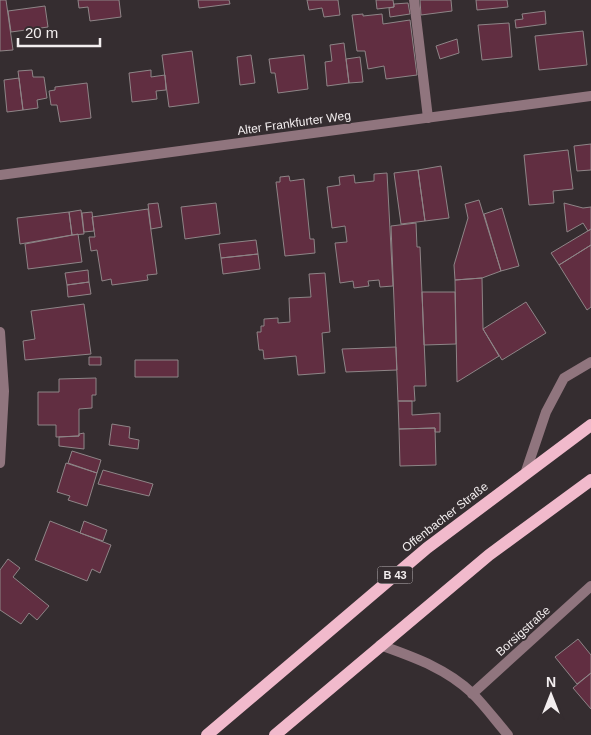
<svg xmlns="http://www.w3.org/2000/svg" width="591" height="735" font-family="Arial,sans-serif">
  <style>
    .building { fill: #612e41; stroke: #8e8587 }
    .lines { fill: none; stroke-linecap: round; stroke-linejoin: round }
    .service { stroke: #90757e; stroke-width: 10 }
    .minor { stroke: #90757e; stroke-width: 10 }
    .primary { stroke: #f1bacc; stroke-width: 12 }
    .labels { text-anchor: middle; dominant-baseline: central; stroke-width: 4; stroke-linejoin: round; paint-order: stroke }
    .shield { fill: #352d30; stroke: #bab4b6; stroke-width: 1 }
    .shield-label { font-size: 11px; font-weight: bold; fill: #f3eeef }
    .street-label { font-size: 12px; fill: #f3eeef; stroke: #352d30 }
  </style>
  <rect width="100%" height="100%" fill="#352d30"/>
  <path class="building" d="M0,0h6l7,50 -13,1z
    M78,0h41l2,17 -31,4 -2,-14 -9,1z
    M198,0h31l1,4 -31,4z
    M307,0h31l2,15 -16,2 -2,-9 -13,2z
    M376,0h17l1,7 -17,2z
    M420,0h31l1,11 -31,4z
    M476,0h31l1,7 -31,3z
    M408,3l2,11 -20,3 -1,-9 5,-1v-3z
    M45,6l3,21 -37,5 -3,-21z
    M545,11l1,13 -30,4 -1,-8 8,-1 -1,-5z
    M363,14v2l19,-2 1,10 27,-4 7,55 -31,4 -2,-13 -16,3 -3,-18h-8l-5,-36z
    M509,23l3,34 -30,3 -4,-35z
    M583,31l4,34 -48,5 -4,-34z
    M457,39l2,14 -19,6 -4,-13z
    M344,43l5,40 -22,3 -2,-24 7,-1 -2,-16z
    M192,51l7,52 -30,4 -7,-52z
    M251,55l4,28 -15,2 -3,-28z
    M304,55l4,34 -30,4 -3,-20h-4l-2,-14z
    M360,57l3,25 -14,1 -3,-24z
    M32,70l1,7h11l3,21 -10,2 1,8 -15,2 -5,-39z
    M151,70v7l14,-2 1,15 -10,1 1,8 -25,3 -3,-29z
    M19,78l4,32 -16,2 -3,-32z
    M87,83l4,35 -31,4 -3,-17h-6l-2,-14 6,-1v-3z
    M591,144v26l-14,1 -3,-25z
    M568,150l5,39 -20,2 1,12 -25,2 -5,-50z
    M441,166l8,52 -24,3 -7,-51z
    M418,170l7,51 -24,3 -7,-51z
    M387,173l6,113 -13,1 -1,-7 -11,1 1,5 -15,2 -1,-7 -13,2 -5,-40 12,-1 -2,-16 -13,2 -5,-41 13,-2 -1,-8 15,-2 1,8 19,-2v-7z
    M289,176l1,5 14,-2 6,60h4l1,14 -30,3 -9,-74h4v-5z
    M479,200l22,71 -19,7 -27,2 -1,-15 14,-47 -3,-14z
    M158,203l4,24 -11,2 -3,-25z
    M216,203l4,31 -35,5 -4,-32z
    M564,203l19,5 8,-1v22l-3,2 -5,-8 -16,9z
    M502,208l17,58 -18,5 -17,-57z
    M148,209l9,65 -10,1 1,5 -36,5 -1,-6 -9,2 -5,-31 -6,1 -2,-14h6l-3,-20z
    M81,210l3,24 -12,1 -3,-23z
    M69,212l3,23 -52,9 -3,-26z
    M92,212l2,19 -10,1 -2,-19z
    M416,223l1,24h3l6,139h-12l1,15h-17l-7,-175z
    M591,229v16l-32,20 -8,-12z
    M78,234l4,28 -54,7 -3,-25z
    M256,240l2,14 -37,4 -2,-14z
    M591,245v62l-4,3 -28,-45z
    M258,254l2,15 -37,5 -2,-16z
    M88,270l1,12 -22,3 -2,-12z
    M325,273l5,59 -8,1 3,40 -27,2 -2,-19 -32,3 -1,-9h-4l-2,-18h4v-6h3v-7l14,-1v5l12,-1 -1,-24 22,-1 -2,-23z
    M482,278l1,51 16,27 -42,26 -2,-102z
    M89,282l2,12 -23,3 -1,-12z
    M422,292h33l1,52 -32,1z
    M526,302l20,31 -44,27 -19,-31z
    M84,304l7,50 -66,6 -2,-19 12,-2 -4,-28z
    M396,347l1,23 -51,2 -4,-23z
    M89,357h12v8h-12z
    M135,360h43v17h-43z
    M96,378v17h-4v13l-13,1v27l-23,1v-12h-18v-33h21v-13z
    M398,401h14v14l28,-2v19h-5v-4l-36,1z
    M112,424l18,3 -1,11 10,2 -1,9 -29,-4z
    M435,428l1,37 -36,1 -1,-37z
    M84,433v16l-25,-3v-9l20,-1v-2z
    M72,451l29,9 -4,13 -29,-10z
    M66,463l31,10 -10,33 -19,-6 2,-4 -13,-4z
    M103,470l50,14 -4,12 -51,-12z
    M50,521l61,24 -11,28 -8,-4 -5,12 -52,-21z
    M84,521l23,9 -4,11 -23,-8z
    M8,559l12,9 -7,9 36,29 -12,14 -8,-7 -8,11 -21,-14v-40z
    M578,639l13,16v18l-14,11 -22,-27z
    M591,673v36l-18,-21z"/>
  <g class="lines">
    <path class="service" d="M414,0l14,118
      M525,474l21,-62 18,-34 27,-16"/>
    <path class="minor" d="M0,175l591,-79
      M0,332l4,59 -4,72
      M380,645c33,12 66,23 92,48 13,13 24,28 36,42
      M472,694l119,-108"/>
    <path class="primary" d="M207,735l220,-187 164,-123
      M275,735l214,-180 102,-75"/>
  </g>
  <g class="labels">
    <rect class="shield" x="377.5" y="566.5" width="35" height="17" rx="4"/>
    <g class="shield-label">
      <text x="395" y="575">B 43</text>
    </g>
    <g class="street-label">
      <text transform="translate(294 123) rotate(-8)">Alter Frankfurter Weg</text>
      <text transform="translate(445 517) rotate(-38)">Offenbacher Straße</text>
      <text transform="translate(523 631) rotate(-42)">Borsigstraße</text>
    </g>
  </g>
  <g transform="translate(551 695)" stroke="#352d30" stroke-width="4" paint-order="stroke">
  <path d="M0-4L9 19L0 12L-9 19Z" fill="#f3eeef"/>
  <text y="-8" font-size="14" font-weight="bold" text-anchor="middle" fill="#f3eeef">N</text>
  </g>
  <path d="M18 38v8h82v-8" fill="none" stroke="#f3eeef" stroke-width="2.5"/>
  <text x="25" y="38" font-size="15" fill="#f3eeef" stroke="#352d30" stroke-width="4" paint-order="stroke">20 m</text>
</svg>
